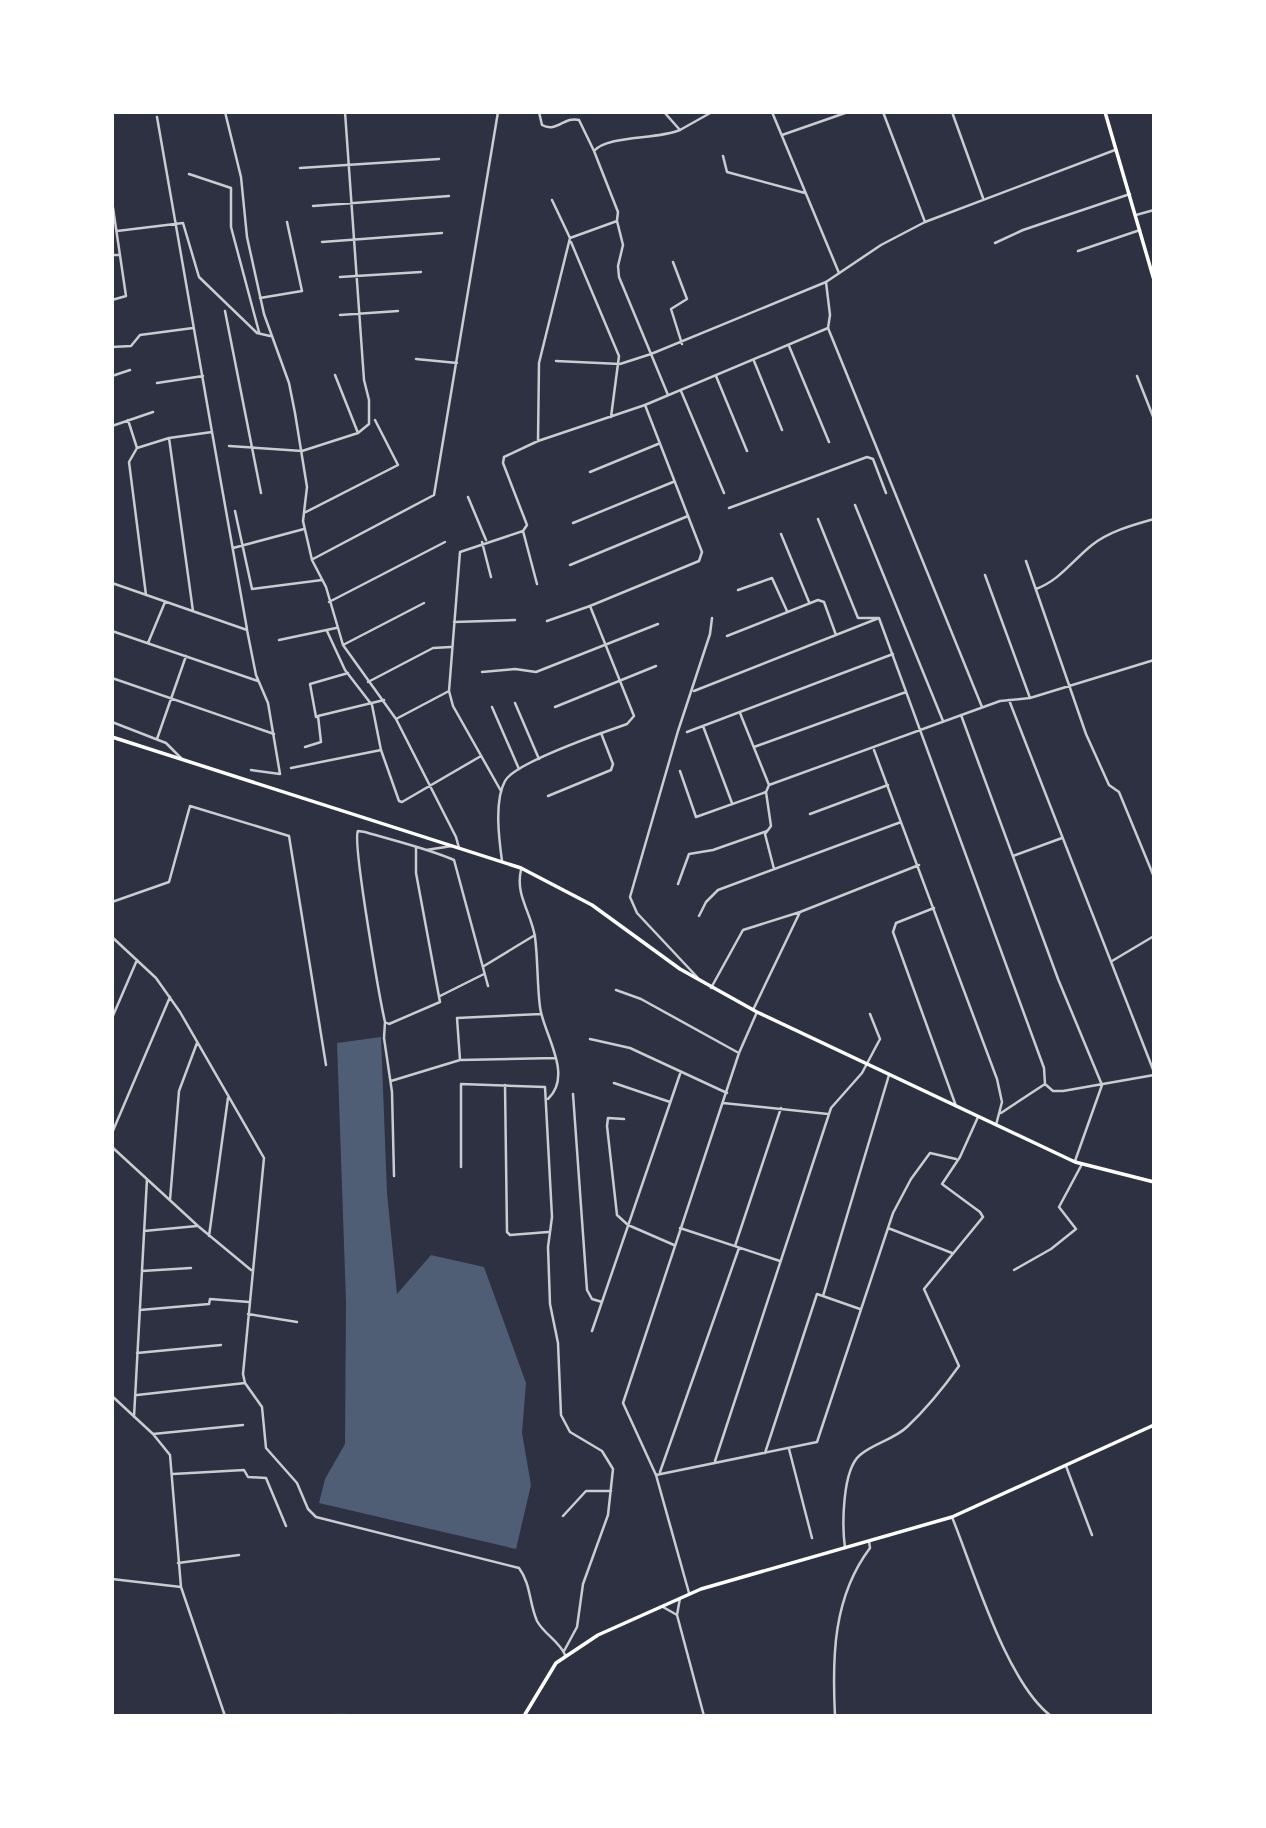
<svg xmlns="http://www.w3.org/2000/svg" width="1266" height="1828" font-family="'Source Sans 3',sans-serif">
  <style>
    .water { fill: #4f5d75 }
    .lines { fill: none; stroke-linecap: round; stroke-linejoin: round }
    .canal { stroke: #4f5d75; stroke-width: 4.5 }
    .minor { stroke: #caccd0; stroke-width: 2.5 }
    .tertiary { stroke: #caccd0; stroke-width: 2.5 }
    .secondary { stroke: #fff; stroke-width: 3.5 }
    .primary { stroke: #fff; stroke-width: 3.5 }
  </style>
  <rect width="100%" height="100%" fill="#2d3142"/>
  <path class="water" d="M381,1037l6,156 10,101 34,-39 53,12 42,116 -4,50 9,52 -15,64 -197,-46 6,-24 20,-35 1,-142 -9,-259z"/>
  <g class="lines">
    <path class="canal" d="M332,1716h16"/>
    <path class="minor" d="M225,112l16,65 6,60 17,77 25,69 6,30 12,74 -4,34 9,39 14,27 17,58 53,74 60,118 3,11
      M345,112l19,268 5,20v24l-11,9
      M539,112l3,13c15,8 22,-9 37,-5l15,31
      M664,112l16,18 32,-18
      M772,112l67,161
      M883,112l42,110
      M952,112l31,86
      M157,117l55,315 -43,6
      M782,135l66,-23
      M723,156l4,16 78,21
      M300,168l139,-9
      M189,174l42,14v39l28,105
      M552,200l18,38
      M112,201l14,95 -14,4
      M313,206l136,-10
      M1136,215l18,-5
      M617,220l1,-8 -24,-61c13,-16 63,-11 86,-21
      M117,231l66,-8 16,54 58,56 13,3
      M322,242l120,-9
      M571,242l48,114 -8,61
      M995,243l28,-13 107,-36
      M1078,251l62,-21
      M112,255h8
      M673,262l14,37 -16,10 11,35
      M340,277l81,-5
      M260,298l42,-7 -15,-69
      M225,311l36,182
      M340,315l58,-4
      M828,328l154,379
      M789,346l40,96
      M112,347l19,-1 9,-11 53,-7
      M416,359l41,4
      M556,361l64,3 31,-10 17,41
      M754,361l28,69
      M112,376l18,-6
      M716,376l31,75
      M1137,376l17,43
      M157,383l46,-7
      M681,391l43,102
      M128,420l9,28 -8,14 17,133
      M112,426l41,-14
      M212,432l35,197
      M538,441l1,-78 31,-125 47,-17 6,24 -5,21 1,11 32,77 175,-72
      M229,446l73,5 56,-18 -23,-58
      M137,448l32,-10 24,173
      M590,472l68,-28
      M468,497l18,43
      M855,505l88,216
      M729,508l138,-51 6,2 13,34
      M235,511l17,78 70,-9
      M304,513l94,-48 -23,-45
      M818,519l40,99h21
      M573,523l100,-41
      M781,534l28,68
      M482,542l9,35
      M233,548l71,-19
      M313,559l121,-64 64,-383
      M1026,561l60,173 23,51 10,7 35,85
      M570,565l118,-49
      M985,575l45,123
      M112,583l135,47 9,45 12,28 12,71 -29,-4
      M537,584l-14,-53 4,-6 -24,-62 1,-6 34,-16 107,-36
      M1036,589c24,-9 36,-28 56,-44 18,-14 41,-20 62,-26
      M738,590l34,-12 15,33
      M329,602l116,-60
      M879,618l165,450 1,16 -44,29
      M547,621l43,-15
      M454,622l61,-2
      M112,631l146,50
      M327,631l18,39 27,35 9,45 18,51 3,1 79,-46
      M727,636l91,-36 6,2 12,33
      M279,640l57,-12
      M148,643l17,-41
      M343,645l81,-42
      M482,672l33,-3 21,3 122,-48
      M112,678l162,56
      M368,682l65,-34 18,-1
      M694,691l185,-73
      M1009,700l145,372
      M515,703l24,56
      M492,707l27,62
      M555,707l101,-41
      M740,713l29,72 -3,7 5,34 -6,8 9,35
      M961,715l97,264 44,106 -27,76
      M316,717l-6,-33 38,-11
      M396,719l53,-28
      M112,722l54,21 16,16
      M703,726l29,77
      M687,732l206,-78
      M157,739l29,-83
      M305,747l16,-5 -3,-26 66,-16
      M754,747l152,-55
      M874,750l123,329 5,23 -6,23
      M291,768l90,-18
      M680,771l16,46 70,-25
      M769,785l231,-84 30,-3 124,-38
      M501,791l-48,-85 -4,-15 11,-139 63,-21
      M548,796l63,-26 2,-6 -12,-31
      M810,814l78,-29
      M416,847v26l24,129 -51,22 -4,-2c-5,-22 -33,-181 -27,-191l7,1c30,9 61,16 89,28l34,126
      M426,850l26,-4
      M1013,856l49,-18
      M521,870c-6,25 10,42 14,67 3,23 2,47 5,70 3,26 34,68 8,92
      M678,884l11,-30 24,-4 54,-19
      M112,902l57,-20 21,-76 99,30 37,229
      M934,908l-38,15 -3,9 63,174
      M699,916l7,-14 12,-12 183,-68
      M112,937l44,41 24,34 84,146 -21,216 2,9 17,24 4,41 31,35 11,26 8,8 203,51c12,16 10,35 18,53 7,13 23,21 28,34
      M1112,961l42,-25
      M484,966l51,-31
      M698,978l-61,-65 -7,-16 48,-166 32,-97 2,-16
      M711,988l32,-58 57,-18 119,-47
      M616,990l25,9 96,53
      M440,996l44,-22
      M753,1010l47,-98
      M541,1014l-84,4 3,42 95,-2
      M112,1018l25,-58
      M385,1022l-1,16 8,54 2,84
      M590,1039l40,9 97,45
      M391,1081l69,-21
      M614,1083l56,19
      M1045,1084l8,7h10l91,-16
      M505,1085l2,147 3,3 38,-3
      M573,1094l14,196 5,9 10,3
      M723,1103l105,11
      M624,1119l-16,-1 -1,8 10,89 11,10 46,20
      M112,1133l58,-136
      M112,1147l86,79 53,44
      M461,1167v-83l84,3 7,130 -4,30 2,57 8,39 3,72 9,17 32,19 11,18 -5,46 -25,69 -6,43 -13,24
      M170,1200l9,-109 18,-48
      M680,1228l100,33
      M888,1228l64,25
      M144,1231l53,-5
      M209,1236l19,-138
      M735,1246l46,-138
      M1014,1270l37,-21 25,-20 -17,-22 23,-43
      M142,1271l49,-3
      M823,1296l66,-221
      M140,1310l69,-6 1,-5 39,3
      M248,1314l49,8
      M592,1331l88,-257
      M137,1353l84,-8
      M137,1395l108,-12
      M112,1396l41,38 17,21 11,132 44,129
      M134,1417l13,-238
      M153,1434l90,-9
      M789,1449l23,89
      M765,1453l52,-159 43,15
      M715,1461l116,-353 31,-35 18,-34 -10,-25
      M1066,1466l26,69
      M660,1472l79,-224
      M173,1474l71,-4 4,7 18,1 20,48
      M656,1475l161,-33 76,-229 18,-34 19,-26 26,6
      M563,1516l23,-25h25
      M845,1548c-3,-22 -3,-78 15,-93 14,-12 33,-15 47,-28 18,-17 37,-40 52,-61l-35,-77 59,-72 -3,-5 -38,-28 18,-27 18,-40
      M178,1563l61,-8
      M112,1579l69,8
      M689,1593l-33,-118 -33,-72 116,-350 18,-41"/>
    <path class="tertiary" d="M502,861c-3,-22 -8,-60 3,-80 9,-18 99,-49 122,-57l7,-8 -44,-110 109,-45 3,-9 -57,-147 183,-77 2,-13 -4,-33 55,-37 44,-23 190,-72
      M952,1517c22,54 54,165 99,199
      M663,1607l14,8 3,-17
      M677,1615l27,101
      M835,1716c-3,-59 -2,-119 35,-168l-1,-7"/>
    <path class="secondary" d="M524,1716l32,-53 42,-28 103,-46 251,-72 202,-92"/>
    <path class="primary" d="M1105,112l49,168
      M112,737l409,131 71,37 88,64 77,43 318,150 79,20"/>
  </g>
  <rect width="1266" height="1828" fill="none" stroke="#ffffff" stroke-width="228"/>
</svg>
